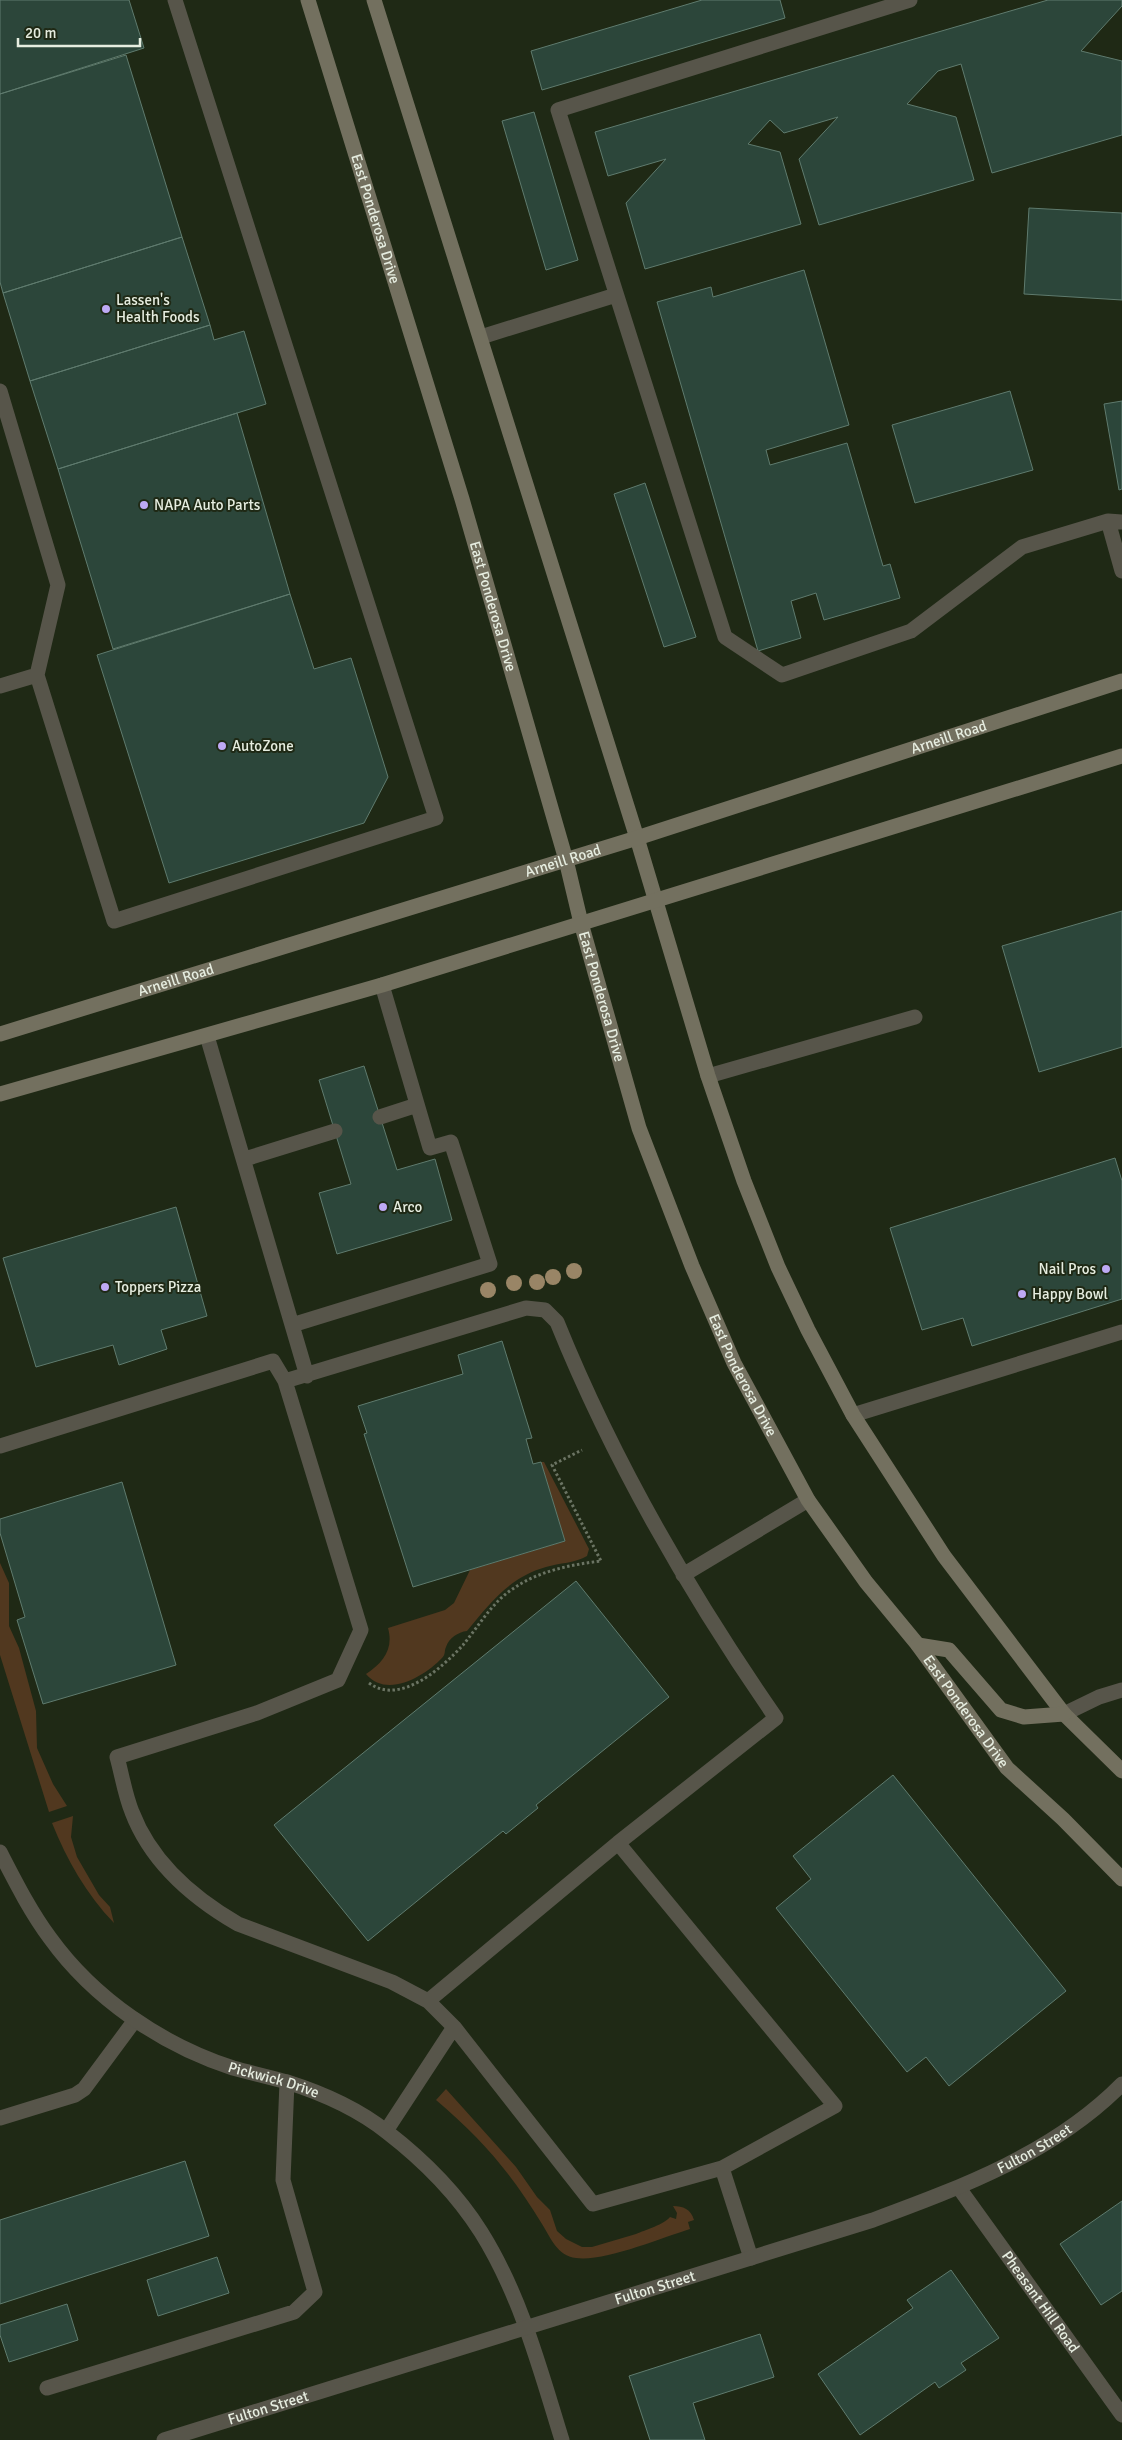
<svg xmlns="http://www.w3.org/2000/svg" width="1122" height="2440" font-family="Signika,sans-serif">
  <style>
    .green { fill: #51381f }
    .building { fill: #2c463a; stroke: #5f7b6e }
    .lines { fill: none; stroke-linecap: round; stroke-linejoin: round }
    .path { stroke: #6b7463; stroke-width: 3; stroke-dasharray: 2.5 2.5; stroke-linecap: butt }
    .lane { stroke: #57554a; stroke-width: 15 }
    .street { stroke: #57554a; stroke-width: 15 }
    .secondary { stroke: #73705f; stroke-width: 15 }
    .tree { fill: #998566 }
    .poi-dot { fill: #bea9f4; stroke: #1f2915; stroke-width: 2 }
    .labels { text-anchor: middle; dominant-baseline: central; stroke-width: 4; stroke-linejoin: round; paint-order: stroke }
    .street-label { font-size: 15px; fill: #e6ede0; stroke: #1f2915 }
    .poi-label { font-size: 15px; fill: #e6ede0; stroke: #1f2915; text-anchor: start }
  </style>
  <rect width="100%" height="100%" fill="#1f2915"/>
  <path class="green" d="M541,1462h3l45,87 -2,7c-11,7 -28,7 -41,11 -36,10 -56,36 -79,64 -9,1 -18,7 -21,16 -2,4 0,7 -4,11 -17,18 -55,41 -76,16 17,-11 28,-25 22,-46l57,-18 9,-7 16,-33 95,-29z
    M0,1563l9,20v43l10,22 17,63 1,37 16,36 14,22 -18,6 -49,-157z
    M73,1816l-2,21 6,20 22,38 11,12 4,16c-28,-29 -47,-63 -62,-100z
    M446,2089l70,78 21,30 13,13 7,21 9,8 16,8h10l44,-13c9,-4 29,-10 34,-17l6,2 1,-6 -4,-7c10,0 18,3 21,14l-6,2 2,7c-29,9 -86,33 -114,29 -19,-2 -25,-20 -34,-34 -31,-51 -60,-85 -106,-124z"/>
  <path class="building" d="M0,0h129l15,48 -144,46z
    M702,0h78l5,18 -243,72 -11,-39z
    M1048,0h74v6l-41,45 41,10v74l-130,38 -31,-109 -23,7 -31,33 49,13 18,63 -155,45 -20,-66 39,-42 -54,16 -14,-13 -22,24 32,8 21,72 -156,45 -19,-66 40,-44 -58,17 -13,-44z
    M126,55l56,182 -179,56 -3,-11v-188z
    M534,112l44,148 -32,10 -44,-149z
    M1029,208l93,5v87l-98,-6z
    M182,237l28,88 -180,56 -27,-88z
    M804,270l45,155 -83,25 4,15 77,-22 36,123 7,-2 10,34 -76,22 -8,-27 -25,8 10,37 -43,13 -101,-349 54,-15 2,10z
    M210,325l4,15 30,-9 22,73 -208,65 -28,-88z
    M1010,391l23,79 -118,33 -23,-78z
    M1122,401v88l-3,1 -15,-86z
    M237,413l53,181 -177,55 -55,-180z
    M645,483l51,154 -32,10 -50,-153z
    M290,594l24,75 37,-11 37,119 -24,46 -195,60 -72,-228z
    M1122,911v136l-83,25 -37,-126z
    M364,1066l33,104 38,-11 17,61 -115,34 -18,-61 32,-9 -32,-104z
    M1115,1158l7,23v118l-150,47 -9,-28 -41,12 -32,-102z
    M176,1207l31,109 -46,14 6,19 -48,16 -6,-20 -77,22 -33,-109z
    M502,1341l30,97 -6,1 7,25 8,-2 24,79 -152,46 -49,-153 3,-1 -9,-27 105,-32 -5,-19z
    M122,1482l54,183 -133,39 -26,-84 8,-3 -25,-84v-14z
    M576,1581l93,116 -133,108 2,3 -32,26 -3,-3 -135,110 -94,-116z
    M893,1775l173,216 -117,95 -23,-29 -19,15 -131,-164 35,-29 -18,-23z
    M185,2161l24,75 -209,68v-84z
    M1122,2201v90l-21,14 -41,-61z
    M217,2257l12,36 -71,23 -11,-36z
    M951,2270l48,68 -38,25 5,7 -27,18 -4,-6 -75,53 -42,-61 95,-66 -6,-8z
    M67,2304l11,36 -69,22 -9,-27v-10z
    M760,2334l14,43 -81,26 12,37h-55l-21,-64z"/>
  <g class="lines">
    <path class="path" d="M369,1683c31,23 73,-15 94,-38 15,-18 28,-41 48,-55 27,-19 58,-25 90,-29l-49,-96 30,-15"/>
    <path class="lane" d="M910,0l-352,110 167,527 57,38 129,-44 111,-84 86,-26 14,1
      M481,337l135,-42
      M0,391l58,194 -21,90 -37,11
      M1108,521l14,50
      M37,675l77,246 322,-103 -261,-818
      M207,1036l100,340
      M708,1076l207,-59
      M380,1117l37,-12
      M245,1159l90,-28
      M292,1325l198,-61 -39,-122 -21,6 -48,-163
      M285,1381l241,-73 19,2 12,12c57,141 133,272 219,396l-158,125 -190,158
      M853,1415l269,-83
      M0,1446l273,-85 12,20 76,249 -23,50 -81,33 -140,44c5,18 8,38 15,55 19,50 61,86 106,112l154,58 36,19 26,26 139,177 129,-36 113,-62 -217,-263
      M683,1575l125,-75
      M1064,1714l35,-17 23,-7
      M0,2118l75,-23 9,-6 51,-69
      M386,2131l68,-104
      M722,2168l29,90
      M47,2388l247,-76 21,-20 -32,-112 4,-98"/>
    <g class="street">
      <path id="s1" d="M0,1852c15,29 30,59 50,86 44,61 112,107 183,130 18,5 36,9 54,14 35,11 71,27 100,50 35,27 70,62 94,100 40,64 59,137 81,208"/>
      <path id="s2" d="M959,2188l163,227"/>
      <path id="s3" d="M164,2440l709,-220c89,-33 181,-67 249,-136"/>
    </g>
    <g class="secondary">
      <path id="s4" d="M308,0l154,499 104,361 15,63 58,205 53,138 42,97 74,137 58,82 52,63 89,123 56,51 59,60"/>
      <path d="M374,0l263,838 71,238 36,105 34,86 30,63 45,85 91,141 120,158 58,57"/>
      <path id="s5" d="M0,1034l637,-196 485,-157"/>
      <path d="M0,1094l382,-109 740,-229"/>
      <path d="M918,1645l31,5 52,60 23,7 40,-3"/>
    </g>
  </g>
  <g class="tree">
    <circle cx="574" cy="1271" r="8"/>
    <circle cx="553" cy="1277" r="8"/>
    <circle cx="537" cy="1282" r="8"/>
    <circle cx="514" cy="1283" r="8"/>
    <circle cx="488" cy="1290" r="8"/>
  </g>
  <g class="poi-dot">
    <circle cx="106" cy="309" r="5"/>
    <circle cx="144" cy="505" r="5"/>
    <circle cx="222" cy="746" r="5"/>
    <circle cx="383" cy="1207" r="5"/>
    <circle cx="1106" cy="1269" r="5"/>
    <circle cx="105" cy="1287" r="5"/>
    <circle cx="1022" cy="1294" r="5"/>
  </g>
  <g class="labels">
    <g class="street-label">
      <text stroke="none"><textPath href="#s4" startOffset="229">East Ponderosa Drive</textPath></text>
      <text stroke="none"><textPath href="#s4" startOffset="634">East Ponderosa Drive</textPath></text>
      <text stroke="none"><textPath href="#s5" startOffset="994">Arneill Road</textPath></text>
      <text stroke="none"><textPath href="#s5" startOffset="589">Arneill Road</textPath></text>
      <text stroke="none"><textPath href="#s5" startOffset="184">Arneill Road</textPath></text>
      <text stroke="none"><textPath href="#s4" startOffset="1039">East Ponderosa Drive</textPath></text>
      <text stroke="none"><textPath href="#s4" startOffset="1444">East Ponderosa Drive</textPath></text>
      <text stroke="none"><textPath href="#s4" startOffset="1849">East Ponderosa Drive</textPath></text>
      <text stroke="none"><textPath href="#s1" startOffset="370">Pickwick Drive</textPath></text>
      <text stroke="none"><textPath href="#s3" startOffset="919">Fulton Street</textPath></text>
      <text stroke="none"><textPath href="#s3" startOffset="514">Fulton Street</textPath></text>
      <text stroke="none"><textPath href="#s2" startOffset="140">Pheasant Hill Road</textPath></text>
      <text stroke="none"><textPath href="#s3" startOffset="109">Fulton Street</textPath></text>
    </g>
    <g class="poi-label">
      <text x="116" y="300">Lassen's<tspan x="116" dy="17">Health Foods</tspan></text>
      <text x="154" y="505">NAPA Auto Parts</text>
      <text x="232" y="746">AutoZone</text>
      <text x="393" y="1207">Arco</text>
      <text x="1096" y="1269" text-anchor="end">Nail Pros</text>
      <text x="115" y="1287">Toppers Pizza</text>
      <text x="1032" y="1294">Happy Bowl</text>
    </g>
  </g>
  <path d="M18 38v8h122v-8" fill="none" stroke="#e6ede0" stroke-width="2.5"/>
  <text x="25" y="38" font-size="15" fill="#e6ede0" stroke="#1f2915" stroke-width="4" paint-order="stroke">20 m</text>
</svg>
